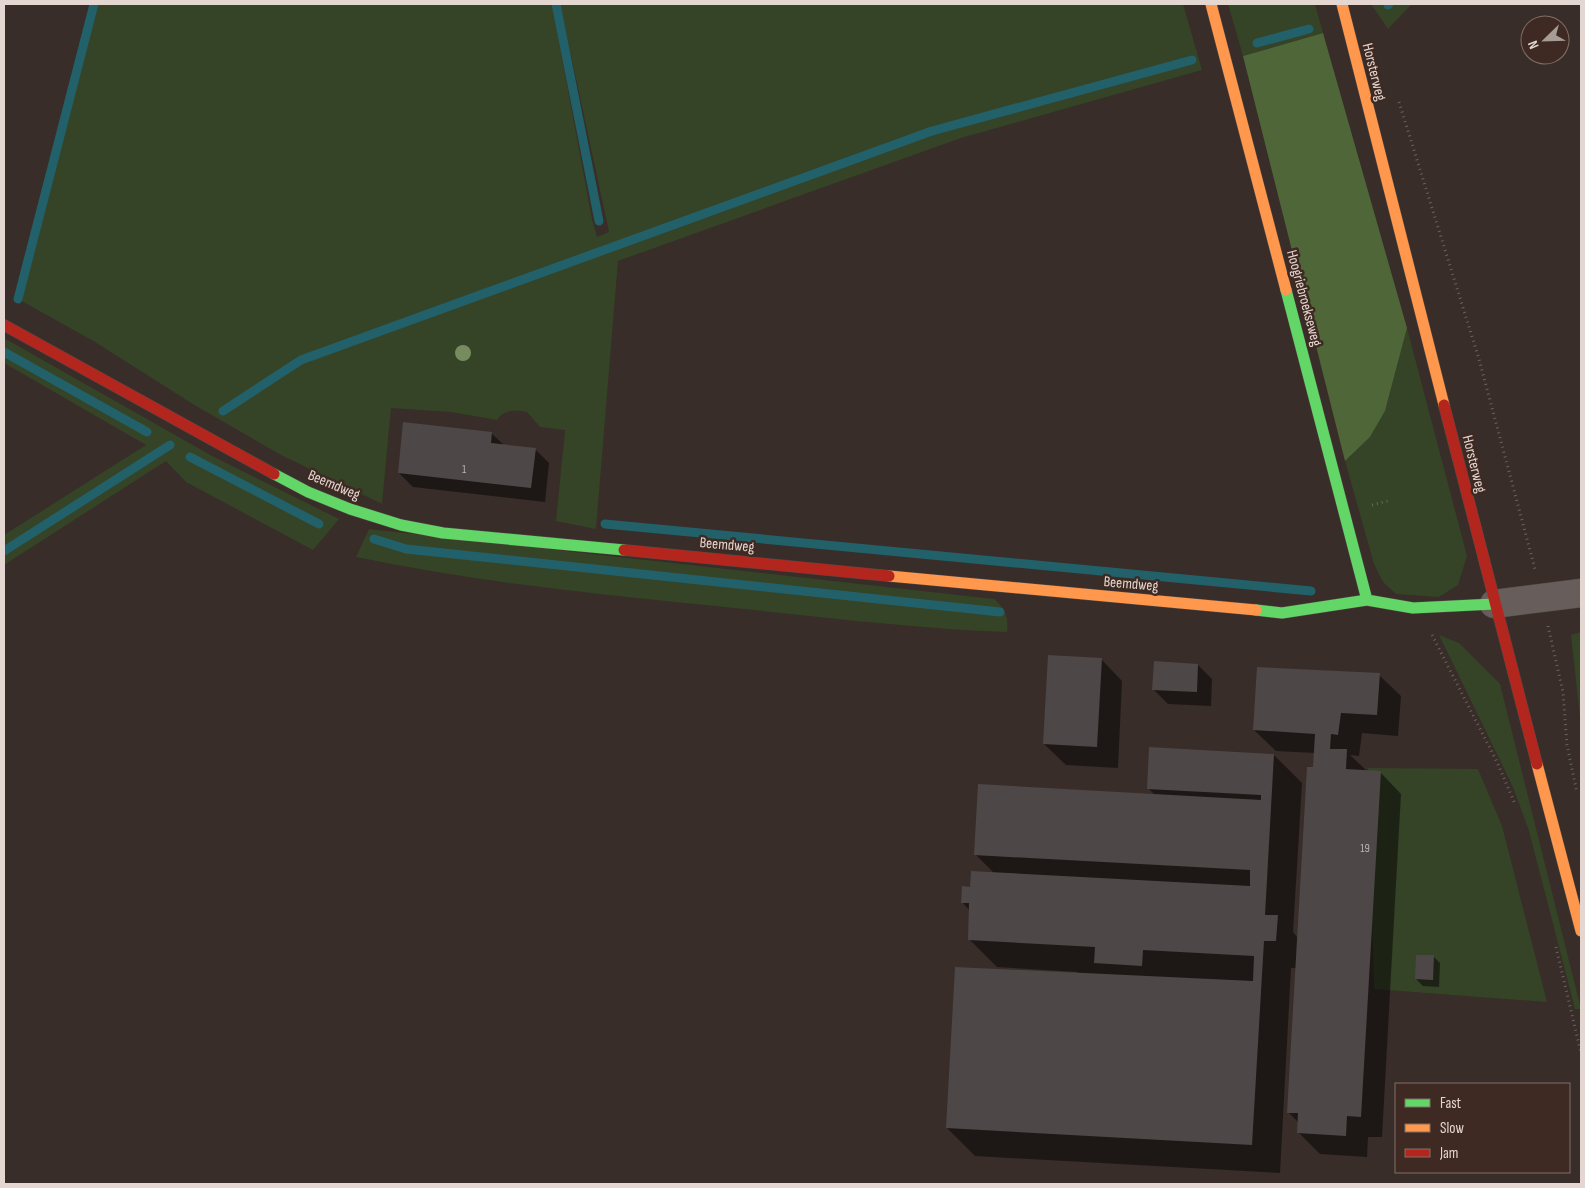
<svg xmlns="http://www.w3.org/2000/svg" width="1585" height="1188" font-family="'Sofia Sans Condensed',sans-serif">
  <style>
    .green { fill: #354327 }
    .forest { fill: #4e6638 }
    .shadow { fill: #0007 }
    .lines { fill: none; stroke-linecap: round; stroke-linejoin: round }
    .stream { stroke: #22606a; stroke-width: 9 }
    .building { fill: #4d4748 }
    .street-casing { stroke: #524844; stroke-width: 29 }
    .fast-casing { stroke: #524844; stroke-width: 12 }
    .slow-casing { stroke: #524844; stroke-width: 12 }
    .jam-casing { stroke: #524844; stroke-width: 12 }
    .path { stroke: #6b6360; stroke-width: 3; stroke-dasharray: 1 4; stroke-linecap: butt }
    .street { stroke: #675e5b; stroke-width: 28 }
    .fast { stroke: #63d668; stroke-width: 11 }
    .slow { stroke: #ff974d; stroke-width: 11 }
    .jam { stroke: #b3261e; stroke-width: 11 }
    .tree { fill: #778c5e }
    .labels { text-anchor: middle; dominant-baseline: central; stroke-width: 5; stroke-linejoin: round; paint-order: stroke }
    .number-label { font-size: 12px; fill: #beb3af }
    .street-label { font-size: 15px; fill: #e4d7d1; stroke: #3e2a22 }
  </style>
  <rect width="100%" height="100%" fill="#382d28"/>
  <path class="green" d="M93,4h459l40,215 5,18 12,-5 -49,-228h623l19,66 -241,68 -343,123 -22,268 -40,-8 9,-91 -25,-3 -13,-15c-12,-2 -23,-3 -30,8l-46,-8 -60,-4 -9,96 -101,-49 -85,-49 -101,-64 -77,-43z
    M1228,4h87l8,29 -80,23z
    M1371,4h41l-24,25z
    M1407,328l60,228 -9,29 -19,12 -43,-3 -13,-12 -9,-18 -29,-103 25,-24 15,-26z
    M4,338l210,119 125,62 -26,31 -127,-68 -20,-21 -162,104v-30l142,-90 -142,-82z
    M369,529l625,70c11,9 15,19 13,33 -101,-4 -201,-17 -302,-27 -117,-12 -234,-24 -349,-48z
    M1581,632v95l-10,-92z
    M1439,635l20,8 41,41 81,325h-6l-46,-178 -16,-44z
    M1368,768l110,1 24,57 45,176 -173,-13z"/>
  <path class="forest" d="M1323,33l84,295 -22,83 -15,26 -25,24 -102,-405z"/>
  <path class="shadow" d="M491,433l13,12 31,4 14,14 -4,39 -132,-15 -14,-14z
    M1101,659l21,22 -4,87 -52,-3 -22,-21z
    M1198,665l14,14 -1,27 -43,-2 -15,-15z
    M1379,675l22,21 -3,40 -36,-3 -3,23 -9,-1 17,16 13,1 21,22 -19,343h-14l-1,20 -47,-3 -21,-21v-10l-11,-11 9,-144h-6l-11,205 -305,-17 -28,-28 131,-156 -81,-5 -28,-28 1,-28 -8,-9 10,-14 22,-15 -19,-19 180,-59 -7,-7 126,-33 28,28 -9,149 5,6 17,-185 -39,-2 -22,-21z
    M1433,956l7,7 -1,24 -16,-1 -7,-7z"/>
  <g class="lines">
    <path class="stream" d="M556,4l43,217
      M1388,5l1,-1
      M1257,43l52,-14
      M18,299l76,-295
      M4,352l143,80
      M223,411l78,-51 631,-229 260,-71
      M190,457l129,67
      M605,524l706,67
      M374,539l32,10 594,63
      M4,551l166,-106"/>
  </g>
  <path class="building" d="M403,422l89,10 -1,11 45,5 -5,40 -133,-15z
    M1048,655l54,3 -5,89 -54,-3z
    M1154,661l44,3 -1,28 -45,-2z
    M1257,667l123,6 -3,42 -36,-2 -3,22 -7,-1 -1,15h17l-1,20 35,2 -20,346 -14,-1 -1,20 -49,-3 1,-20h-11l20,-346h6l2,-33 -62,-4z
    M1149,747l125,7 -9,161h13l-2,26h-12l-12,204 -306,-17 9,-161 298,14 1,-25 -111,-6 -1,16 -48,-3 1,-16 -127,-7 1,-37h-8l1,-17 8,1 1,-16 279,15v-16l-276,-15 4,-71 283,16v-5l-114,-6z
    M1416,955h18l-1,25 -18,-1z"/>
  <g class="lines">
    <g class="street-casing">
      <path id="street" d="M1494,604l87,-11"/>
    </g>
    <g class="fast-casing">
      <path id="fast" d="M1286,290l81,310
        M274,474l34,18 42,17 51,16 42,8 181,17
        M1256,610l26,3 85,-13 46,8 81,-4"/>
    </g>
    <g class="slow-casing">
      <path id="slow" d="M1211,4l75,286
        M1342,4l102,401
        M889,576l367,34
        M1537,764l44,167"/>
    </g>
    <g class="jam-casing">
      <path id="jam" d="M4,325l270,149
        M1444,405l93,359
        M624,550l265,26"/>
    </g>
    <path class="path" d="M1399,102l80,257 56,210
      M1372,505l16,-4
      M1548,626l15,66 4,53 10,48
      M1432,635l65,127 18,42
      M1556,947l25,106"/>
    <use href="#street" class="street"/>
    <use href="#fast" class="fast"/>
    <use href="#slow" class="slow"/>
    <use href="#jam" class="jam"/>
  </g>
  <circle class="tree" cx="463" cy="353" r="8"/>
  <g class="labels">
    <g class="number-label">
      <text x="464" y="469">1</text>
      <text x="1365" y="848">19</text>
    </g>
    <g class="street-label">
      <text transform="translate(1374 72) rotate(76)">Horsterweg</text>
      <text transform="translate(1304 298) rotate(75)">Hoogriebroekseweg</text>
      <text transform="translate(1474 464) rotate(76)">Horsterweg</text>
      <text transform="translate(334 485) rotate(23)">Beemdweg</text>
      <text transform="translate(727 545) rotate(5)">Beemdweg</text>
      <text transform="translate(1131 584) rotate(5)">Beemdweg</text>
    </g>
  </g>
  <rect width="1585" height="1188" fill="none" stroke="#e4d7d1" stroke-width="10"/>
  <rect x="1395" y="1083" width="175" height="90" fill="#3e2a22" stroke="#806f68"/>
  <rect x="1405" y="1099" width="25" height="8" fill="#63d668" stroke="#806f68"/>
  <text x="1440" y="1108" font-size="15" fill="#e4d7d1">Fast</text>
  <rect x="1405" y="1124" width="25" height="8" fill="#ff974d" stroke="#806f68"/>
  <text x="1440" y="1133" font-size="15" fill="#e4d7d1">Slow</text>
  <rect x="1405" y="1149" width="25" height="8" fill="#b3261e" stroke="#806f68"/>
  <text x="1440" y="1158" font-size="15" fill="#e4d7d1">Jam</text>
  <g transform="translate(1545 40) rotate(247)"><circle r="24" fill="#3e2a22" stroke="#806f68"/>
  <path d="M0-4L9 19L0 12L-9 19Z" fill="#a89c96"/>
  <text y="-8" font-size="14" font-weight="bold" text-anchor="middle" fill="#e4d7d1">N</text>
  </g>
</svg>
